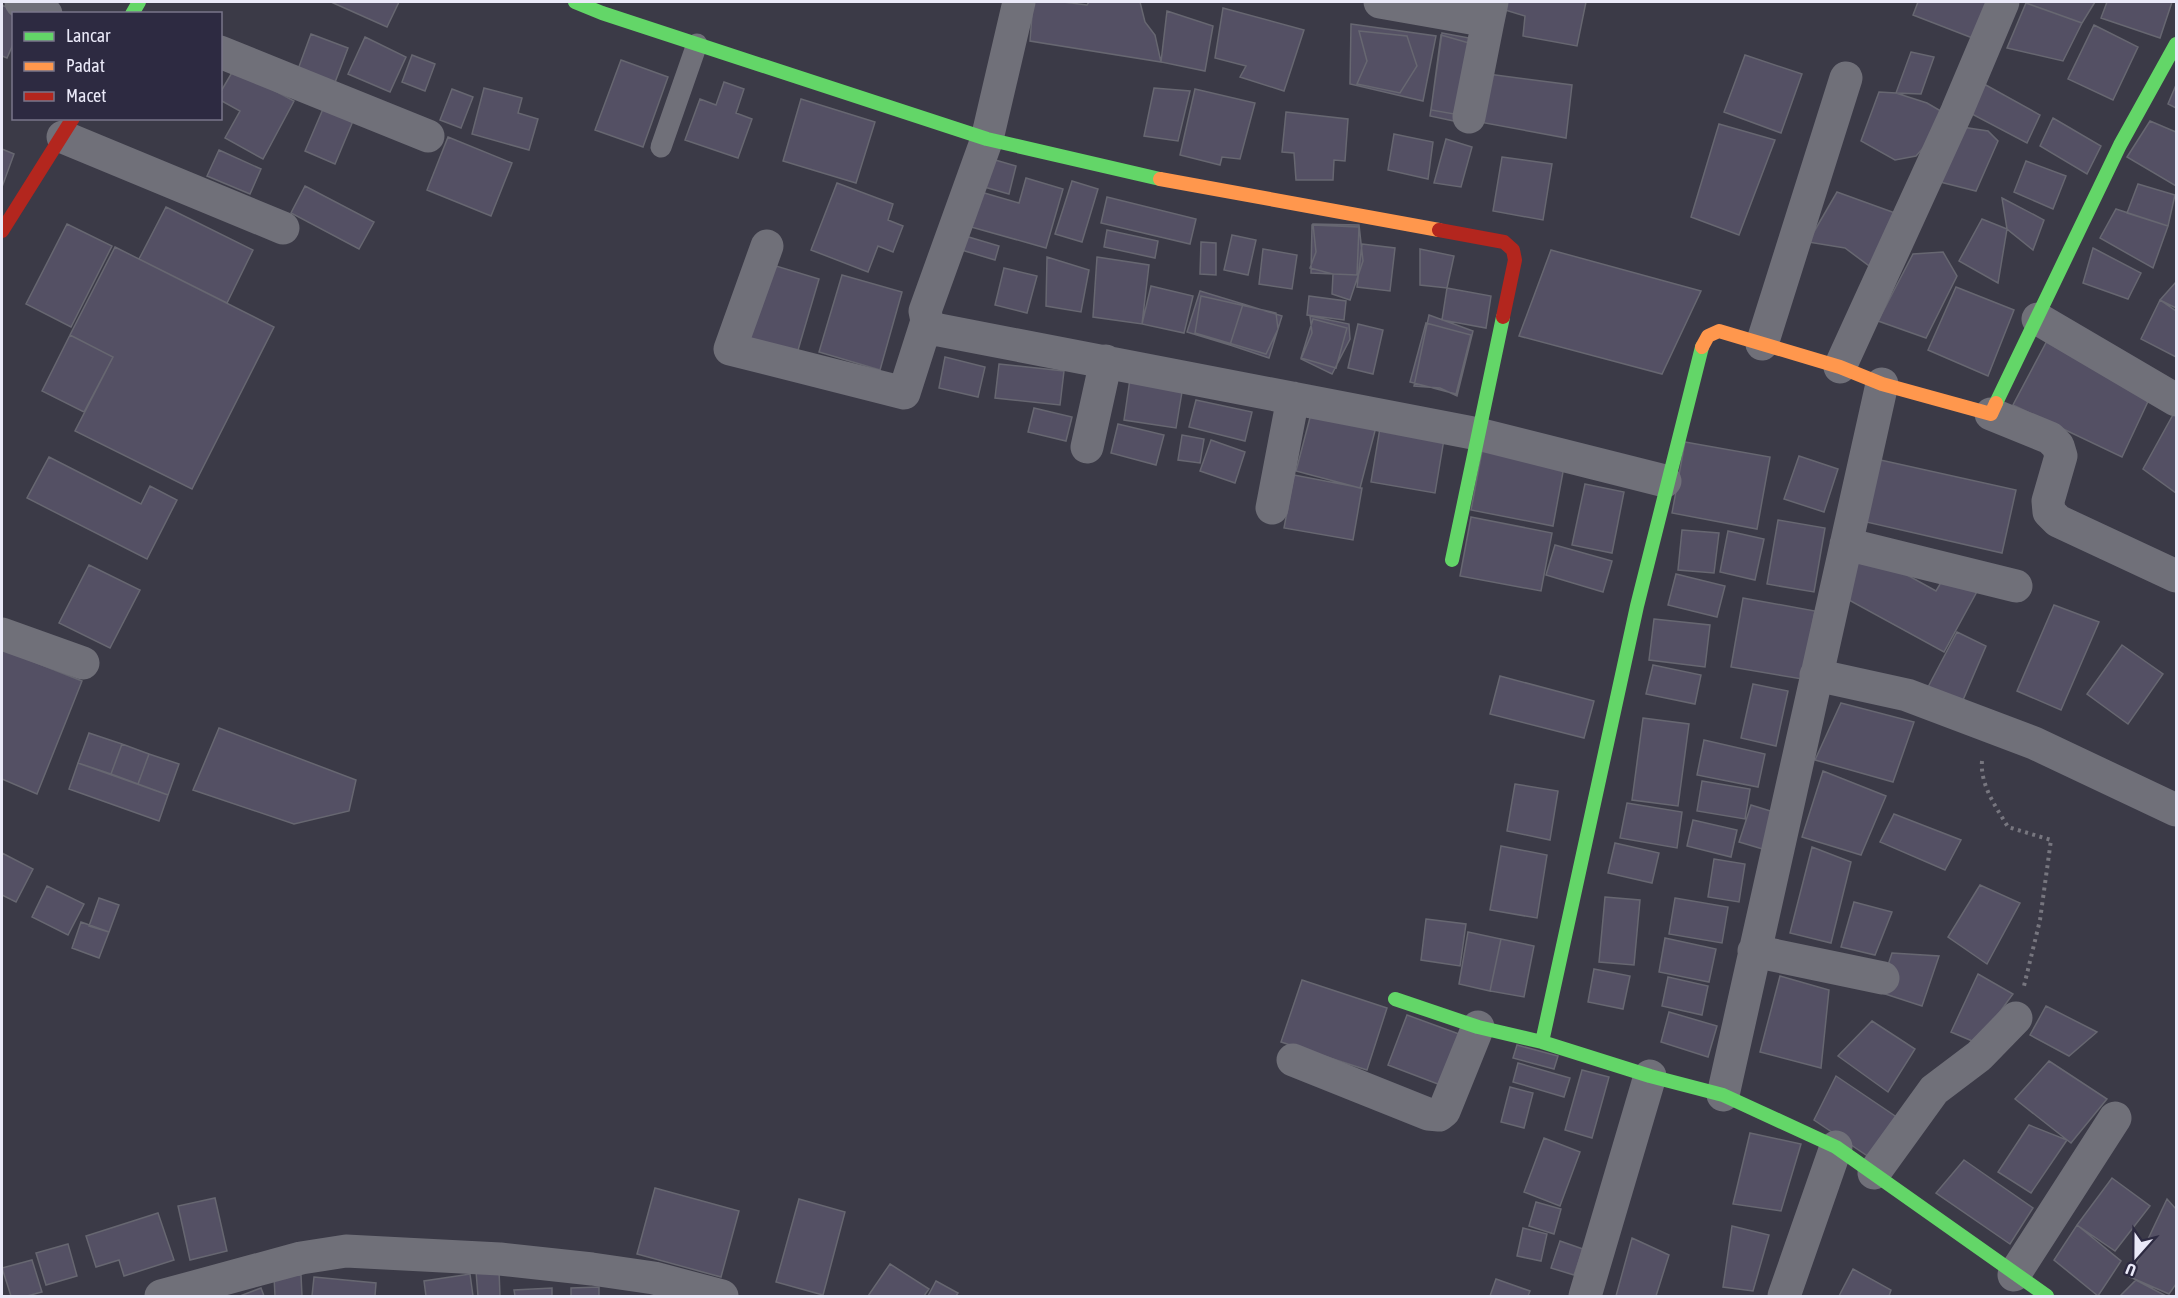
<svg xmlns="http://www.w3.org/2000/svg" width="2178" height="1298" font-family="'Asap Condensed',sans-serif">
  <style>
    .building { fill: #545064; stroke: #676771; stroke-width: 1.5 }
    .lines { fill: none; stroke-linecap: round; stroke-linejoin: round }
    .path { stroke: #77767f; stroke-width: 4; stroke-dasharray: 3 4.5; stroke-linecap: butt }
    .lane { stroke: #707079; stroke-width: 21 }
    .street { stroke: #707079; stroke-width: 33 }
    .fast { stroke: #63d668; stroke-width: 14 }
    .slow { stroke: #ff974d; stroke-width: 14 }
    .jam { stroke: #b3261e; stroke-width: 14 }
  </style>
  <rect width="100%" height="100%" fill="#3b3a47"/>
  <path class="building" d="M331,2h68l-12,25z
    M1033,2h30l24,3 2,-3h51l5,20 10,13 6,27 -131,-21z
    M1506,2h80l-9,44 -54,-10 2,-20 -20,-6z
    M1918,2h72l-15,37 -62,-24z
    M2026,2h69l-13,21 -56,-20z
    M2107,2h65l-12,36 -59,-20z
    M2026,3l56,20 -19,38 -56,-13z
    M2,5l20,9h-8v28l-7,16 -5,-2z
    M1223,8l81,22 -20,61 -44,-14 6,-11 -31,-8z
    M1167,11l46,15 -8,45 -44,-9z
    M1351,24l85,12 -13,65 -73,-17z
    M2094,25l44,22 -25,53 -45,-21z
    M1359,31l48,5 10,30 -17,27 -43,-9 10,-23z
    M1442,33l38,7 -12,84 -38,-8z
    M311,34l37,14 -14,37 -37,-13z
    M1441,35l35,10 -22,69 -23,-4z
    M365,37l41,20 -16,35 -42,-18z
    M1911,52l23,5 -13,37 -25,-1z
    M412,55l23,9 -10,27 -23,-9z
    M1745,55l57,19 -21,59 -57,-21z
    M621,60l47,17 -25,70 -48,-17z
    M234,69l60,32 -31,58 -38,-21 15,-27 -20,-11v-7z
    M1480,73l92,12 -6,53 -92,-17z
    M724,82l20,7 -8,24 16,6 -14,39 -53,-18 15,-41 16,6z
    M1984,84l56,31 -13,28 -59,-31z
    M2176,85v23l-8,-4z
    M484,88l38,10 -4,15 20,6 -9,31 -57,-16z
    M1154,88l36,3 -12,50 -34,-5z
    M452,89l21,8 -12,31 -21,-8z
    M1195,89l60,14 -15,56 -18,-2 -2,8 -40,-10z
    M1879,92l17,1 31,10 24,14 -35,39 -21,4 -34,-19z
    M801,99l74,23 -19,61 -73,-22z
    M323,109l30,12 -18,43 -30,-13z
    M1286,112l62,7 -3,42 -11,-1 -1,20h-37l-2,-27 -12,-1z
    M2053,118l48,28 -14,28 -47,-28z
    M2150,121l26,11v54l-49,-29z
    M1719,124l56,16 -36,95 -48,-18z
    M1962,127l26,4 10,10 -22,50 -40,-10z
    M1394,134l39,8 -5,37 -40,-9z
    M448,137l64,26 -21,53 -64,-26z
    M1446,139l26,8 -11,40 -27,-4z
    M2,149l12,5 -12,33z
    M219,150l42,19 -11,25 -43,-18z
    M985,157l31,9 -7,28 -32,-9z
    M1502,157l50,7 -9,56 -50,-9z
    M2026,161l40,15 -13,33 -39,-17z
    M1026,178l37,11 -17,59 -82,-23 10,-35 45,13z
    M1072,181l26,8 -16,53 -27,-8z
    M837,183l56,21 -5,16 15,6 -10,26 -15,-6 -10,26 -57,-22z
    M2138,184l37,11 -7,31 -41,-13z
    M305,186l69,36 -15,27 -68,-36z
    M1837,192l58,21 -19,58 -31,-23 -37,-6z
    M1107,197l89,22 -6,25 -89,-21z
    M2002,198l42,22 -11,30 -26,-21z
    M166,207l87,43 -26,53 -88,-44z
    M2116,209l52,17 -15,42 -53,-30z
    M1982,219l25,10 -9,54 -39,-22z
    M67,224l45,22 -41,81 -45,-23z
    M1313,224l46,1 4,36 -13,39 -18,-6 1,-20 -23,-6 6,-16z
    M1312,225l47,2 -2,48 -46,-2z
    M1107,230l51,11 -3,17 -51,-11z
    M962,235l37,11 -4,14 -37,-11z
    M1232,235l24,5 -8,35 -24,-5z
    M1201,242l15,1v32l-16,-1z
    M1362,244l33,4 -5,43 -33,-4z
    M115,247l159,80 -82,162 -117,-58 38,-74 -43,-22z
    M2093,248l48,25 -13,26 -45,-16z
    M1263,249l34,6 -5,34 -33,-5z
    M1420,249l34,7 -7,32 -27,-3z
    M1551,250l150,41 -39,83 -143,-38z
    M1943,252l14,24 -31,62 -48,-17 35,-67z
    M1047,257l42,13 -8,42 -35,-6z
    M1097,257l52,8 -7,59 -49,-7z
    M756,260l63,19 -26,88 -63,-18z
    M1004,268l33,8 -10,37 -32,-8z
    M842,275l60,17 -22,78 -61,-18z
    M2176,282v26l-16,-8z
    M1151,286l42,10 -9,37 -42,-9z
    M1956,287l58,23 -26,66 -60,-26z
    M1447,288l44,8 -5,32 -44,-8z
    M1200,291l43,13 -13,41 -43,-13z
    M1201,296l75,17 2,16 -12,25 -71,-21z
    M1309,296l37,5 -2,19 -37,-5z
    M2160,300l16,11v46l-35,-18z
    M1243,304l39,12 -13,42 -39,-13z
    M1429,315l44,16 -16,65 -17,-8 -26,-2z
    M1310,316l39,8 1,15 -18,35 -31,-15 11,-26z
    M1313,319l34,9 -11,40 -35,-10z
    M1426,323l45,12 -15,59 -46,-12z
    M1358,324l25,6 -10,44 -25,-6z
    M70,335l43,22 -29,55 -42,-21z
    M2049,337l102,58 -29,62 -109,-52z
    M945,357l40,10 -7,30 -39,-9z
    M999,364l65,7 -4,34 -65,-7z
    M1131,372l53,8 -8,48 -52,-8z
    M1196,400l56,12 -7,29 -56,-14z
    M1034,408l38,9 -6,24 -38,-9z
    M1312,410l64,17 -16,61 -64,-17z
    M2174,413l2,2v78l-33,-24z
    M1118,424l46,11 -8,30 -45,-12z
    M1380,428l64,11 -9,54 -64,-11z
    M1182,435l22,4 -4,24 -22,-3z
    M1211,440l34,12 -10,31 -35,-12z
    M1685,442l85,15 -13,72 -85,-16z
    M1483,446l82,15 -12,65 -82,-16z
    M1799,456l39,13 -14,43 -40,-13z
    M49,457l92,47 9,-18 27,14 -30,59 -120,-61z
    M1876,459l140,31 -14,63 -140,-32z
    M1294,475l68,13 -9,52 -69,-12z
    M1585,484l39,8 -12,61 -40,-8z
    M1471,517l81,16 -11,58 -81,-15z
    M1778,520l47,8 -11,64 -47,-8z
    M1682,530l37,3 -5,40 -36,-3z
    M1728,531l36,8 -9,41 -35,-8z
    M1555,545l57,16 -9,31 -57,-17z
    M1860,549l76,42 13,-22 31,17 -36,66 -108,-59z
    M89,565l51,25 -30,58 -51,-25z
    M1676,574l49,12 -8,31 -49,-12z
    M1743,598l72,13 -13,68 -71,-12z
    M2054,605l45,17 -38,88 -44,-19z
    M1654,619l56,6 -5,42 -56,-7z
    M1957,632l29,14 -23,54 -35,-13z
    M2122,645l41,29 -35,50 -41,-30z
    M2,649l80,32 -45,113 -35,-15z
    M1653,665l48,10 -6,29 -49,-10z
    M1500,676l94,25 -10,37 -94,-24z
    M1753,684l35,7 -12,55 -35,-8z
    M1841,703l73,19 -21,60 -78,-22z
    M1643,718l46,6 -11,82 -46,-6z
    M219,728l137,52 -7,31 -55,13 -101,-34z
    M89,733l33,11 -11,30 -33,-11z
    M1704,740l61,14 -7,33 -61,-12z
    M122,744l27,10 -11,30 -27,-10z
    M149,754l30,10 -11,31 -30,-11z
    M78,763l90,32 -9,26 -90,-32z
    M1823,771l63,25 -25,59 -59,-18z
    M1702,781l48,8 -5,30 -48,-8z
    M1515,784l43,7 -8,49 -43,-9z
    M1627,803l55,9 -5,36 -57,-10z
    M1751,805l26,8 -11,37 -27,-8z
    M1894,814l67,26 -16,30 -65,-28z
    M1693,820l44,10 -6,27 -44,-11z
    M1615,843l44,10 -7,30 -44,-10z
    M1501,846l46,9 -10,63 -47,-8z
    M1812,847l39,15 -20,81 -41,-10z
    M2,853l31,16 -17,33 -14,-7z
    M1714,859l31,5 -6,38 -31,-5z
    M1980,885l40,18 -33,61 -39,-27z
    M47,886l37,18 -16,31 -36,-18z
    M1605,897l35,3 -6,65 -35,-3z
    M99,898l20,7 -10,27 -20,-6z
    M1675,898l53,9 -6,36 -53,-9z
    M1854,902l38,10 -17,43 -34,-8z
    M1426,919l40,5 -6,42 -39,-6z
    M81,922l28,10 -10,26 -27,-10z
    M1468,932l33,7 -11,52 -31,-7z
    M1665,938l51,11 -7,33 -50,-10z
    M1501,939l33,7 -10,51 -34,-6z
    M1892,953l47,3 -17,50 -43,-14z
    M1594,969l36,7 -7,33 -35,-7z
    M1978,974l35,20 -36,49 -26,-11z
    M1780,976l49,14 -8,78 -61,-16z
    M1668,977l40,9 -6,29 -40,-9z
    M1302,980l85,28 -20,62 -86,-28z
    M2046,1006l51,26 -28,24 -39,-21z
    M1669,1012l48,14 -9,31 -47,-15z
    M1407,1015l63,23 -19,51 -63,-24z
    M1872,1021l43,28 -27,43 -50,-36z
    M1517,1045l41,11 -4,13 -41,-11z
    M2049,1061l58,38 -36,44 -56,-44z
    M1518,1063l52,15 -6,19 -51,-15z
    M1582,1070l27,7 -17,61 -27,-8z
    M1836,1076l62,42 -26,41 -58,-39z
    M1510,1087l23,6 -9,35 -23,-6z
    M2029,1125l38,15 -36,53 -33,-21z
    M1750,1133l51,11 -20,67 -48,-7z
    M1544,1138l36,14 -20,54 -36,-14z
    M1964,1160l69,48 -23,36 -74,-51z
    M2112,1178l38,28 -35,45 -38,-26z
    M655,1188l84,23 -18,66 -84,-23z
    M215,1198l12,53 -37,9 -12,-54z
    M799,1199l46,13 -22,83 -47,-13z
    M2167,1199l9,10v75l-7,10 -39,-17z
    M1536,1202l25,7 -7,25 -25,-8z
    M158,1213l16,47 -50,16 -5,-16 -23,7 -10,-31z
    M2077,1225l44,36 -23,35 -44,-36z
    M1732,1226l37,9 -16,56 -30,-4z
    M1523,1228l24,6 -6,27 -24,-5z
    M1632,1238l37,17 -13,41h-40z
    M1560,1241l23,8 -9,26 -23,-7z
    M68,1244l9,32 -31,9 -10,-32z
    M32,1260l10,32 -15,4h-16l-9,-28z
    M890,1264l39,25 -5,7h-56z
    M1853,1269l38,21 -2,6h-50z
    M499,1270l1,26h-22l-2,-25z
    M470,1274l3,22h-47l-2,-15z
    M301,1275l1,21h-27l-1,-20z
    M314,1277l62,6 -1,13h-63z
    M1496,1279l34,12 -2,5h-38z
    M2136,1280l30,16h-46z
    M936,1281l22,12 -2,3h-28z
    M599,1287v9h-28v-8z
    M261,1288l3,8h-25h1z
    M552,1288v8h-37l-1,-6z"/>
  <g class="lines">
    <path class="path" d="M1982,761c-2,24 14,46 26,66l43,13 -11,80 -16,66"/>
    <path class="lane" d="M661,147l36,-103"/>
    <path class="street" d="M21,2l25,12
      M1019,2l-32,137 -62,172 2,10 7,8 544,105 187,47
      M1380,2l108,19 4,-19
      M220,52l208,84
      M1469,117l19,-96
      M63,137l220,91
      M767,246l-37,103 174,44 23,-72
      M2038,319l138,81
      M1762,344l84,-266
      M1840,367l117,-256 46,-109
      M1991,414l59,24 8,8 3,10 -13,45 1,11 9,9 118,55
      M1087,447l19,-86
      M1272,508l21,-110
      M1846,544l170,42
      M2,634l81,29
      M1816,675l91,20 127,48 142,67
      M1754,951l129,27
      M1293,1060l135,54 11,1 5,-4 34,-84
      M1723,1095l159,-711
      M1874,1173l60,-83 45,-34 37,-38
      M2014,1275l101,-157
      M161,1296l140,-38 45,-7 154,8 92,10 62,9 68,18
      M1585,1296l65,-220
      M1784,1296l52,-149"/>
    <path class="fast" d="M575,2l27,11 385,126 173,40
      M132,14l7,-12
      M1996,403l124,-258 56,-101
      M1452,560l51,-243
      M1395,999l83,28 64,15 108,34 73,19 113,52 211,149
      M1542,1042l95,-436 65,-259"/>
    <path class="slow" d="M1160,179l279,51
      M1702,347l6,-11 11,-5 121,36 42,17 109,30 5,-11"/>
    <path class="jam" d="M1439,230l65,12 9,8 2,10 -12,57
      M2,231l71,-113"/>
  </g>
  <rect width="2178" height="1298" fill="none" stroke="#eae9f8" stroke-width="6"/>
  <rect x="12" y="12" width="210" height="108" fill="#2d2a41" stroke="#79768a" stroke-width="1.5"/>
  <rect x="24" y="32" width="30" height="9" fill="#63d668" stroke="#79768a" stroke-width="1.5"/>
  <text x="66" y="42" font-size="18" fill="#eae9f8">Lancar</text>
  <rect x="24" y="62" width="30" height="9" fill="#ff974d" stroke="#79768a" stroke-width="1.5"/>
  <text x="66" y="72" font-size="18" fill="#eae9f8">Padat</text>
  <rect x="24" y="92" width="30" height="9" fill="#b3261e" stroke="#79768a" stroke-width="1.5"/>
  <text x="66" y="102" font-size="18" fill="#eae9f8">Macet</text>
  <g transform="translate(2136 1256) rotate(201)" stroke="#2d2a41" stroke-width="4.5" paint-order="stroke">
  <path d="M0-4.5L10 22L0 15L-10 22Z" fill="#eae9f8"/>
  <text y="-9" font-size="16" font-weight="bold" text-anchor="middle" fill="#eae9f8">U</text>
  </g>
</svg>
